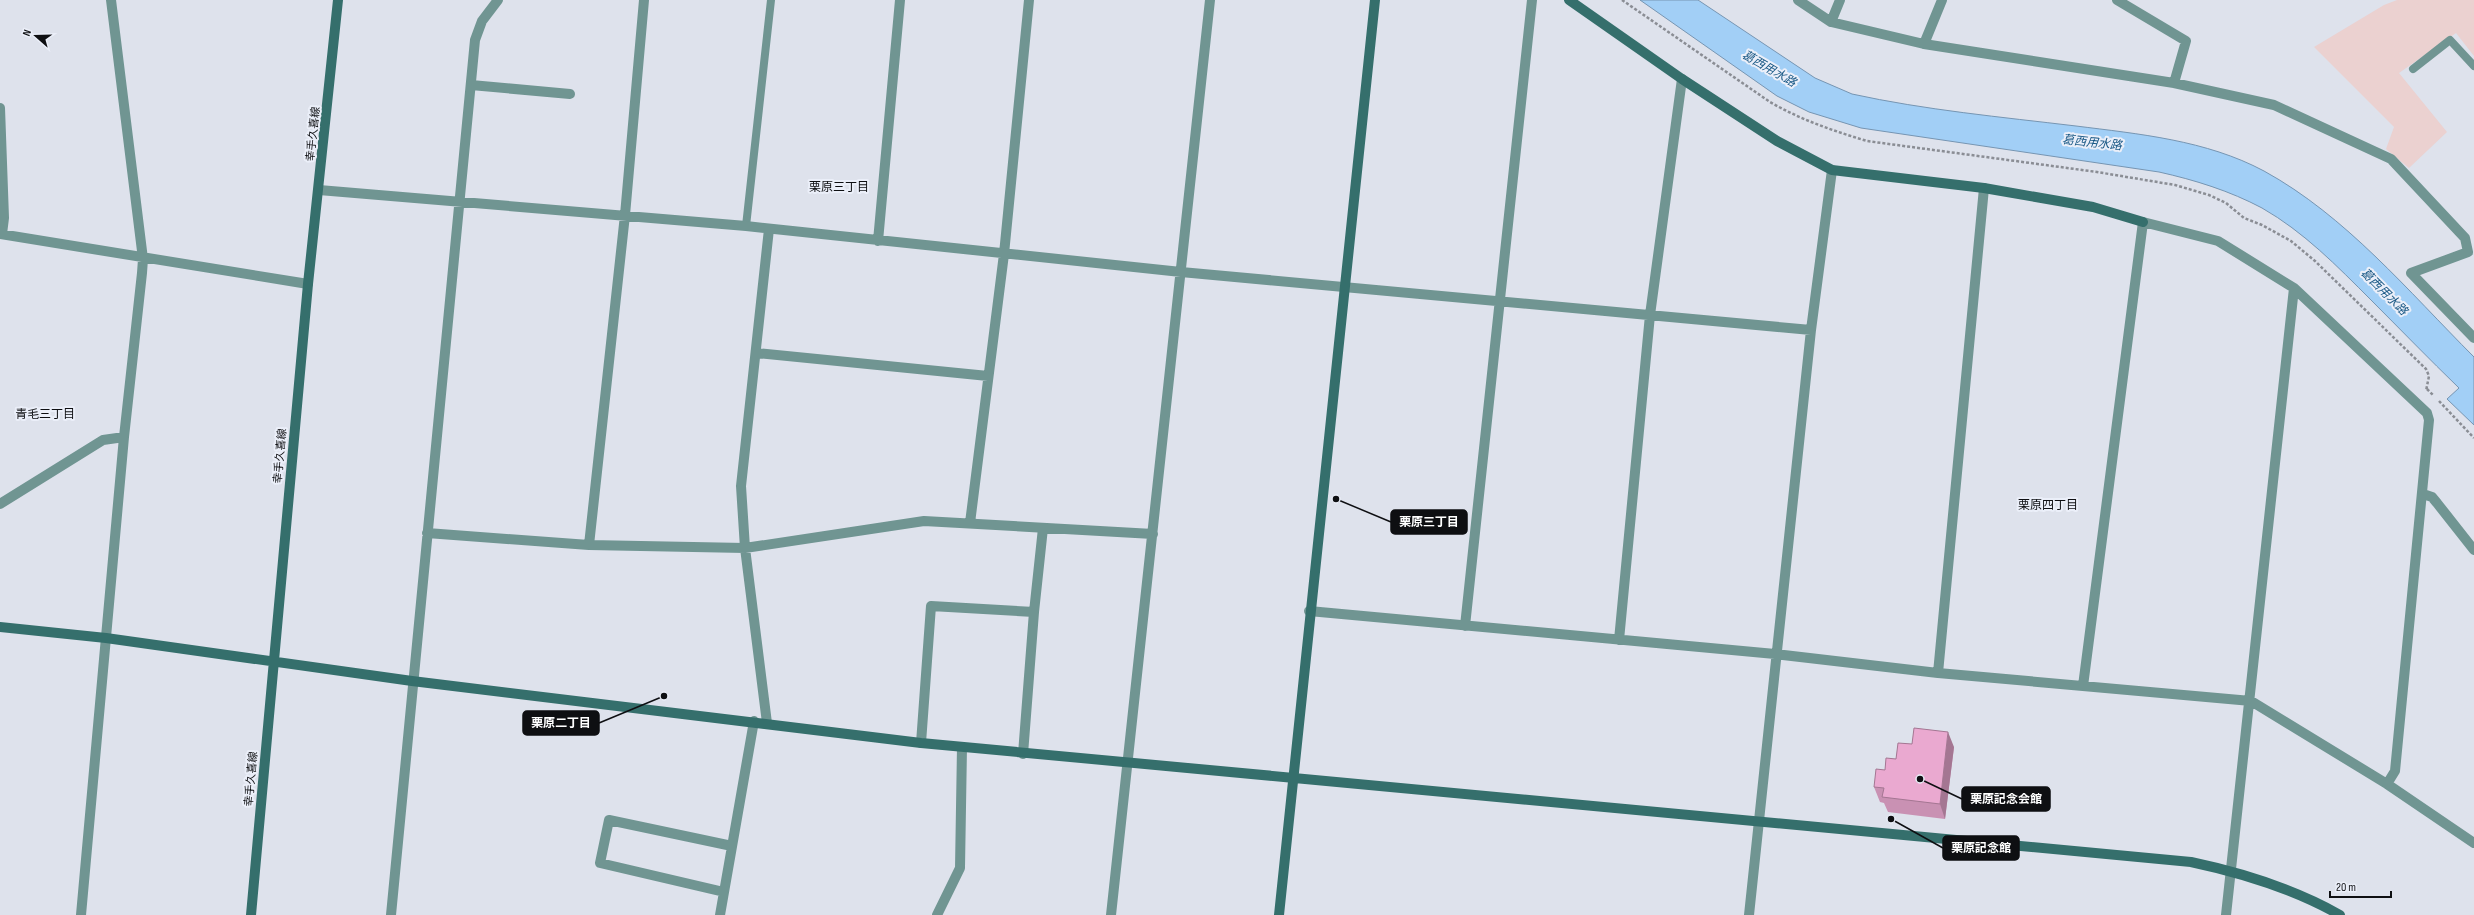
<svg xmlns="http://www.w3.org/2000/svg" width="2474" height="915" font-family="'Sofia Sans Condensed','Noto Sans JP',sans-serif">
  <style>
    .commercial { fill: #ebd1d0 }
    .water { fill: #a2cff6; stroke: #7695b2 }
    .lines { fill: none; stroke-linecap: round; stroke-linejoin: round }
    .path { stroke: #8a8d94; stroke-width: 2.5; stroke-dasharray: 3 2; stroke-linecap: butt }
    .lane { stroke: #709592; stroke-width: 8 }
    .street { stroke: #709592; stroke-width: 10 }
    .secondary { stroke: #356f6c; stroke-width: 10 }
    .wall { fill: #c991b3 }
    .shaded-wall { fill: #a47692 }
    .building { fill: #eaa9d0; stroke: #a47692 }
    .labels { text-anchor: middle; dominant-baseline: central; stroke-width: 4; stroke-linejoin: round; paint-order: stroke }
    .street-label { font-size: 11px; fill: #0e0f12; stroke: #ebeff9 }
    .water-label { font-size: 12px; font-style: italic; fill: #195885; stroke: #ebeff9 }
    .neighbourhood-label { font-size: 12px; fill: #0e0f12; stroke: #ebeff9 }
    .leader { fill: none; stroke: #0e0f12; stroke-width: 1.5 }
    .callout-dot { fill: #0e0f12; stroke: #ebeff9; stroke-width: 1.5 }
    .callout { fill: #0e0f12; stroke: #0e0f12; stroke-width: 1.5 }
    .callout-label { font-size: 12px; text-anchor: middle; font-weight: bold; fill: #fff }
  </style>
  <rect width="100%" height="100%" fill="#dee2ec"/>
  <path class="commercial" d="M2397,0h77v56l-18,-23 -57,40 48,59 -38,36 -23,-19 8,-22 -80,-80 70,-42z"/>
  <path class="water" d="M1640,0h58l117,78 37,16c73,16 149,23 224,32 63,8 130,14 188,45 82,45 144,120 210,186v68l-27,-26 12,-11c-30,-29 -59,-59 -88,-88 -34,-34 -67,-68 -109,-92 -32,-17 -67,-28 -103,-36l-298,-44 -52,-16 -32,-16z"/>
  <g class="lines">
    <path class="path" d="M1622,0l148,102c31,18 64,29 97,39l230,31 78,13 34,10 17,8 18,15 18,7 29,16 24,20 111,108 3,7 -3,15
      M2427,389l7,7
      M2439,401l35,37"/>
    <path class="lane" d="M2413,69l37,-29 24,26
      M746,226l25,-226"/>
    <path class="street" d="M1798,0l33,22 93,22 250,39 100,22 117,54 74,79 3,14 -57,21 63,65
      M2117,0l69,41 -12,42
      M1831,22l9,-22
      M1924,44l18,-44
      M471,85l99,9
      M0,108l4,110 -2,16
      M319,190l427,36 435,46 630,58
      M0,234l308,50
      M878,241l22,-241
      M757,353l231,23
      M2423,494l9,3 5,6 37,47
      M0,504l103,-64 21,-3
      M970,523l34,-269 25,-254
      M427,533l162,12 156,3 179,-27 229,13
      M589,545l36,-330 19,-215
      M1309,611l466,43 163,19 313,28 136,83 87,59
      M1465,626l67,-626
      M1619,640l31,-325 32,-236
      M1938,673l46,-485
      M2083,686l60,-464 75,19 76,47 133,125 2,7 -34,351 -8,13
      M767,723l-22,-175 -4,-62 28,-257
      M921,743l10,-137 103,6
      M1023,754l11,-142 9,-84
      M724,892l-124,-29 9,-43 123,26
      M81,915l43,-478 18,-164 1,-14 -32,-259
      M391,915l84,-875 7,-19 16,-21
      M720,915l34,-194
      M937,915l23,-47 2,-121
      M1111,915l99,-915
      M1749,915l62,-585 21,-160
      M2226,915l68,-627"/>
    <path class="secondary" d="M1569,0l113,79 95,62 55,29 152,18 109,19 50,15
      M0,627l106,11 306,43 509,62 1270,119c52,11 103,27 149,53
      M251,915l57,-631 30,-284
      M1279,915l96,-915"/>
  </g>
  <path class="wall" d="M1912,744l42,3 -9,72 -57,-7 -4,-9 -4,-1 -6,-15 11,-17z"/>
  <path class="shaded-wall" d="M1948,732l6,15 -9,72 -5,-15z"/>
  <path class="building" d="M1914,728l34,4 -8,72 -58,-7 2,-9 -10,-1 2,-18 9,1 1,-12 10,1 2,-16 14,1z"/>
  <g class="labels">
    <g class="street-label">
      <text transform="translate(313 134) rotate(-84)">幸手久喜線</text>
      <text transform="translate(280 456) rotate(-85)">幸手久喜線</text>
      <text transform="translate(251 779) rotate(-85)">幸手久喜線</text>
    </g>
    <g class="water-label">
      <text transform="translate(1769 69) rotate(30)">葛西用水路</text>
      <text transform="translate(2092 143) rotate(6)">葛西用水路</text>
      <text transform="translate(2384 292) rotate(45)">葛西用水路</text>
    </g>
    <g class="neighbourhood-label">
      <text x="839" y="187">栗原三丁目</text>
      <text x="45" y="414">青毛三丁目</text>
      <text x="2048" y="505">栗原四丁目</text>
    </g>
  </g>
  <path class="leader" d="M1336 499L1391 522M664 696L599 723M1920 779L1962 799M1891 819L1943 848"/>
  <g class="callout-dot">
    <circle cx="1336" cy="499" r="4"/>
    <circle cx="664" cy="696" r="4"/>
    <circle cx="1920" cy="779" r="4"/>
    <circle cx="1891" cy="819" r="4"/>
  </g>
  <g class="callout">
    <rect x="1391" y="510" width="76" height="24" rx="4"/>
    <rect x="523" y="711" width="76" height="24" rx="4"/>
    <rect x="1962" y="787" width="88" height="24" rx="4"/>
    <rect x="1943" y="836" width="76" height="24" rx="4"/>
  </g>
  <g class="callout-label">
    <text x="1429" y="526">栗原三丁目</text>
    <text x="561" y="727">栗原二丁目</text>
    <text x="2006" y="803">栗原記念会館</text>
    <text x="1981" y="852">栗原記念館</text>
  </g>
  <g transform="translate(36 36) rotate(290)" stroke="#ebeff9" stroke-width="3" paint-order="stroke">
  <path d="M0-3L7 15L0 10L-7 15Z" fill="#0e0f12"/>
  <text y="-6" font-size="11" font-weight="bold" text-anchor="middle" fill="#0e0f12">N</text>
  </g>
  <path d="M2330 891v6h61v-6" fill="none" stroke="#0e0f12" stroke-width="2"/>
  <text x="2336" y="891" font-size="12" fill="#0e0f12" stroke="#ebeff9" stroke-width="3" paint-order="stroke">20 m</text>
</svg>
